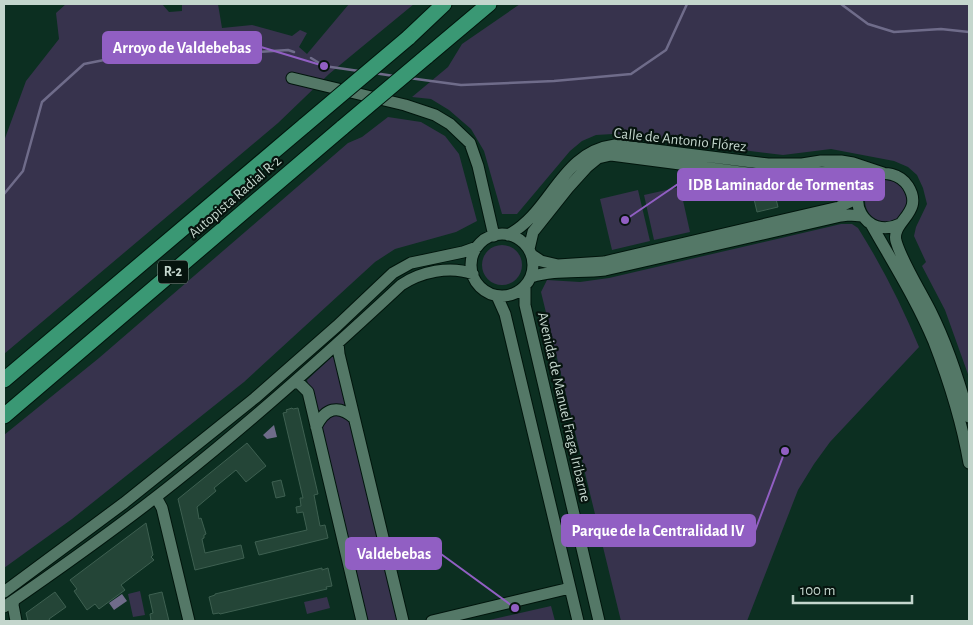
<svg xmlns="http://www.w3.org/2000/svg" width="973" height="625" font-family="'Alegreya Sans',sans-serif">
  <style>
    .green { fill: #37334d }
    .water { fill: #6f6c8a }
    .lines { fill: none; stroke-linecap: round; stroke-linejoin: round }
    .stream { stroke: #6f6c8a; stroke-width: 2.5 }
    .building { fill: #244537; stroke: #3e6051 }
    .minor-casing { stroke: #00150c; stroke-width: 13 }
    .highway-casing { stroke: #00150c; stroke-width: 17 }
    .minor { stroke: #547867; stroke-width: 11 }
    .highway { stroke: #3a9874; stroke-width: 15 }
    .highway-bridge-casing { stroke: #00150c; stroke-width: 17; stroke-linecap: butt }
    .highway-bridge { stroke: #3a9874; stroke-width: 15 }
    .labels { text-anchor: middle; dominant-baseline: central; stroke-width: 4.5; stroke-linejoin: round; paint-order: stroke }
    .shield { fill: #06140e; stroke: #8b9c94; stroke-width: 1 }
    .shield-label { font-size: 14px; font-weight: bold; fill: #c4d6cd }
    .street-label { font-size: 15px; fill: #c4d6cd; stroke: #06140e }
    .leader { fill: none; stroke: #915fc3; stroke-width: 2 }
    .callout-dot { fill: #915fc3; stroke: #06140e; stroke-width: 2 }
    .callout { fill: #915fc3; stroke: #915fc3; stroke-width: 2 }
    .callout-label { font-size: 16px; text-anchor: middle; font-weight: bold; fill: #fff }
  </style>
  <rect width="100%" height="100%" fill="#0c2f21"/>
  <path class="green" d="M66,4h96l7,8 13,-1v-7h36l4,24 30,-3 40,11 8,-6 7,3 -8,14 8,7 42,-50h65l-85,70 -51,49 -274,231v-213l22,-60 33,-42 -3,-26z
    M520,4h449v373l-24,-67 -23,-44 4,-4 -12,-26 2,-9 11,-23 -4,-16 -6,-13 -9,-8 -14,-6 -63,-12 -48,6 -170,-21 -17,1 -14,6 -12,10 -53,63h-15l-18,-63 -13,-22 -22,-19 -18,-11 -19,-2 36,-30 14,-23z
    M388,117l33,5 24,14 14,18 18,67 -21,11 -61,17 -20,13 -131,120 -172,137 -68,49v-133l95,-77 249,-215 14,-6z
    M865 201a21 21 0 1 1 42 0a21 21 0 1 1-42 0Z
    M680,187l10,45 -36,8 -10,-45z
    M638,190l12,51 -38,9 -12,-51z
    M841,224h11l6,4c24,38 44,78 61,119l-89,95 -16,22 -16,26 -51,131h-126l-80,-329 6,-12 33,2 29,-4z
    M482 265a20 20 0 1 1 40 0a20 20 0 1 1-40 0Z
    M334,355l64,266h-33l-58,-241z
    M140,591l5,24 -12,2 -5,-23z
    M327,597l3,11 -23,6 -3,-12z
    M551,606l4,15h-70z"/>
  <path class="water" d="M274,425l3,12 -10,2 -4,-4z
    M122,594l5,7 -13,9 -5,-7z"/>
  <g class="lines">
    <path class="stream" d="M841,4l27,20 26,8 47,-3 28,3
      M311,58l13,8 35,5
      M374,73l20,3
      M409,78l52,7 93,-4 77,-7 35,-24 21,-46
      M4,194l19,-23 19,-69 42,-38 40,-8h70l94,-6 6,2"/>
  </g>
  <path class="building" d="M775,195l3,12 -21,5 -3,-13z
    M292,408l1,1 5,-1 20,86 -4,1 6,31 5,-1 3,13 -69,17 -4,-13 52,-12 -4,-18 -6,1 -1,-6 5,-1 -1,-8h3l-20,-85 4,-1 -1,-2z
    M247,443l19,23 -20,16 -10,-12 -22,18 2,3 -19,16 2,12 2,-1 5,16 -2,1v3l-2,1 3,14 36,-8 3,13 -49,12 -17,-71z
    M281,480l4,16 -9,2 -4,-16z
    M146,523l7,32 -2,2 3,3 -33,25 4,5 -26,19 -4,-5 -8,6 -13,-19 3,-2 -7,-9z
    M322,568v2l6,-2 4,18 -6,1 1,2 -107,25 -1,-1 -6,1 -4,-17 6,-2v-1z
    M55,592l11,15 -17,12 1,2h-22l-2,-8z
    M162,592l7,29h-18l-1,-7 3,-1 -4,-18z"/>
  <g class="lines">
    <g class="minor-casing">
      <path id="minor" d="M292,78l113,27 30,10 15,9 20,19 8,23 16,70
        M871,224c22,39 46,77 63,118 15,39 28,81 35,121
        M900,224c-35,17 -59,-29 -28,-47 12,-7 28,-3 36,9 17,27 -17,35 -12,55 6,21 24,49 34,69 17,34 29,70 39,107
        M471 265a31 31 0 1 1 62 0a31 31 0 1 1-62 0Z
        M508,235c44,-23 52,-83 107,-90l153,19h34l19,-3h20l12,2 30,10
        M529,249l4,-17 35,-44 19,-21 11,-9 13,-3 161,21 67,-5c12,2 17,7 21,18
        M532,255l9,6 17,4 46,-3 235,-55 19,-9
        M531,277c23,-8 50,-4 74,-7l236,-54 8,-1 13,1
        M525,287v18l74,316
        M497,296l8,18 73,307
        M338,343l1,11 64,267
        M294,382l5,1 9,9 54,229
        M316,427c9,-19 22,-23 38,-9
        M156,497l6,11 27,113
        M4,592l120,-89 131,-105 82,-72 56,-53 18,-10 52,-11 14,-5
        M14,600l-1,5 3,16
        M4,607c58,-40 116,-81 171,-125 78,-62 153,-129 226,-197 19,-13 49,-20 72,-11
        M432,621l138,-33"/>
    </g>
    <g class="highway-casing">
      <path id="highway" d="M408,38l36,-34
        M426,57l63,-53
        M4,380l301,-255
        M4,416l339,-289"/>
    </g>
    <use href="#minor" class="minor"/>
    <use href="#highway" class="highway"/>
    <g class="highway-bridge-casing">
      <path id="highway-bridge" d="M305,125l103,-87
        M343,127l83,-70"/>
    </g>
    <use href="#highway-bridge" class="highway-bridge"/>
  </g>
  <g class="labels">
    <rect class="shield" x="158" y="260.5" width="30" height="23" rx="4"/>
    <g class="shield-label">
      <text x="173" y="272">R-2</text>
    </g>
    <g class="street-label">
      <text transform="translate(680 140) rotate(6)">Calle de Antonio Flórez</text>
      <text transform="translate(235 197) rotate(-41)">Autopista Radial R-2</text>
      <text transform="translate(564 407) rotate(77)">Avenida de Manuel Fraga Iribarne</text>
    </g>
  </g>
  <path class="leader" d="M324 66L261 47M625 220L678 184M785 451L755 531M515 608L441 554"/>
  <g class="callout-dot">
    <circle cx="324" cy="66" r="5"/>
    <circle cx="625" cy="220" r="5"/>
    <circle cx="785" cy="451" r="5"/>
    <circle cx="515" cy="608" r="5"/>
  </g>
  <g class="callout">
    <rect x="103" y="32" width="158" height="31" rx="5"/>
    <rect x="678" y="169" width="206" height="31" rx="5"/>
    <rect x="562" y="515" width="193" height="31" rx="5"/>
    <rect x="346" y="538" width="95" height="31" rx="5"/>
  </g>
  <g class="callout-label">
    <text x="182" y="53">Arroyo de Valdebebas</text>
    <text x="781" y="190">IDB Laminador de Tormentas</text>
    <text x="658" y="536">Parque de la Centralidad IV</text>
    <text x="394" y="559">Valdebebas</text>
  </g>
  <rect width="973" height="625" fill="none" stroke="#c4d6cd" stroke-width="10"/>
  <path d="M793 595v8h119v-8" fill="none" stroke="#c4d6cd" stroke-width="2.5"/>
  <text x="800" y="595" font-size="15" fill="#c4d6cd" stroke="#06140e" stroke-width="4" paint-order="stroke">100 m</text>
</svg>
